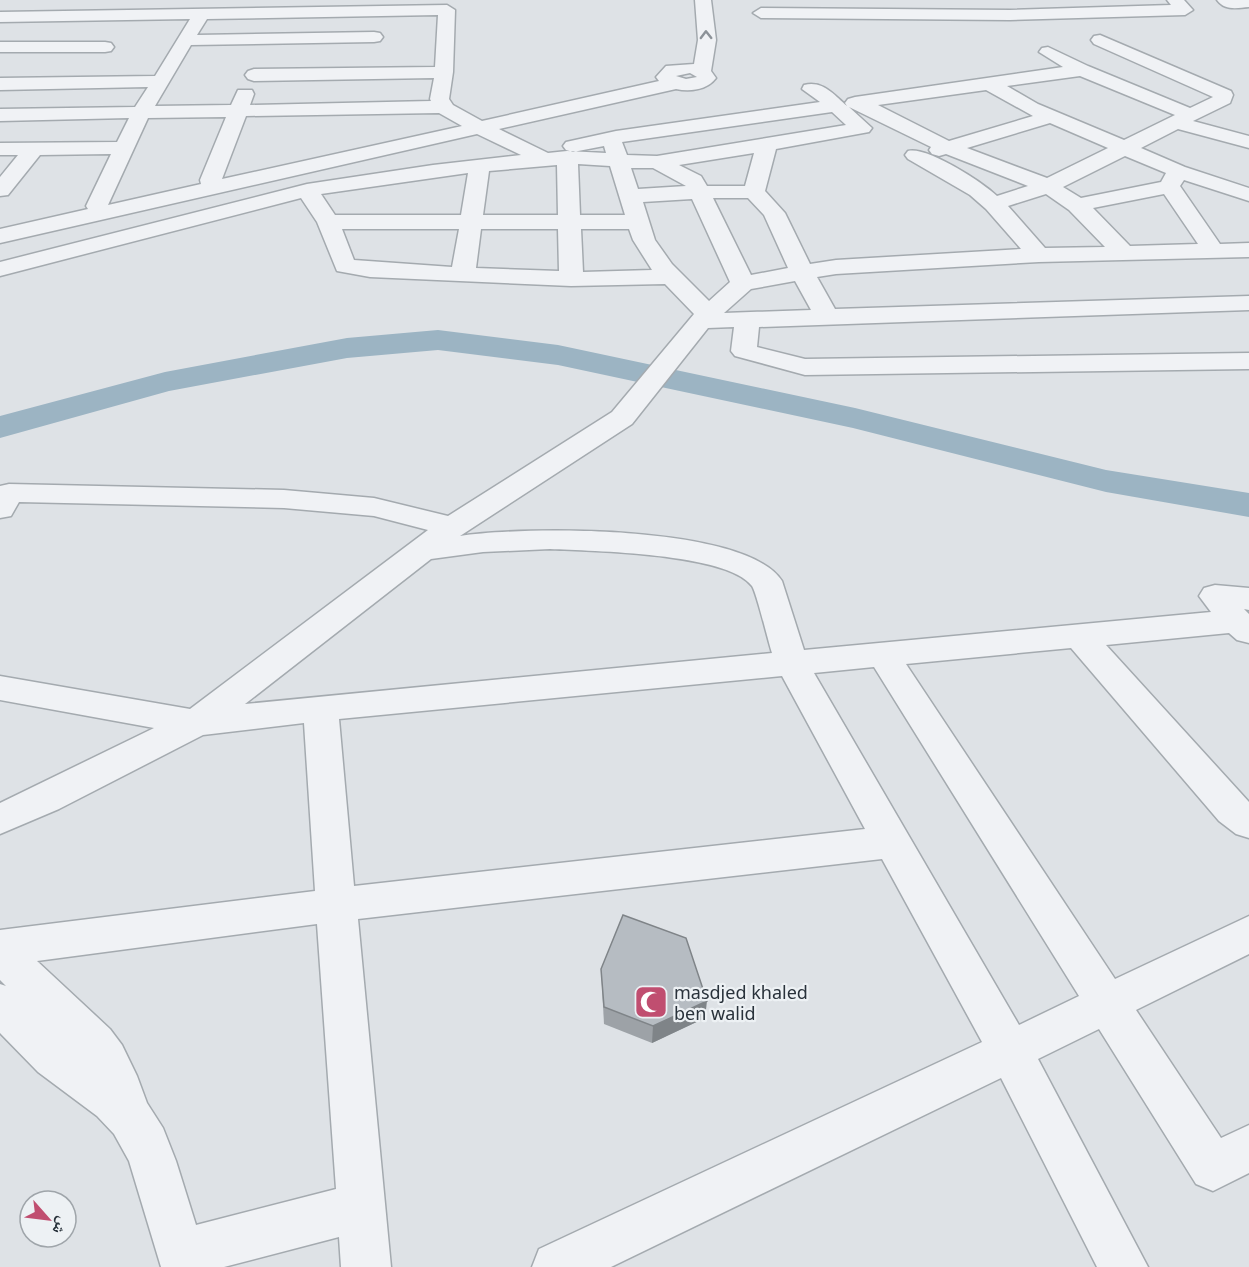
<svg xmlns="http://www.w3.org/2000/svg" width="1249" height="1267" font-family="'Noto Sans','Noto Naskh Arabic',sans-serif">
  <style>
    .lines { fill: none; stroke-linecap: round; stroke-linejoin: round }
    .river { fill: #9cb4c3; fill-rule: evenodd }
    .minor-casing { stroke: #a4aaaf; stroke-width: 3 }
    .minor { fill: #f0f2f5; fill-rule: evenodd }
    .wall { fill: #9da2a7 }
    .shaded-wall { fill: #7f8488 }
    .building { fill: #b6bcc2; stroke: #7f8488; stroke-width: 1.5 }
    .oneway { stroke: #8c9298 }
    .labels { text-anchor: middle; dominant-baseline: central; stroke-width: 4.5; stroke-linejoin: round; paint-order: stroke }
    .near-poi-label { font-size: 18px; fill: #29323b; stroke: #edf1f4; text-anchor: start }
  </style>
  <rect width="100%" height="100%" fill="#dee2e6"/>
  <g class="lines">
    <path class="river" d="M438,330l120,15 297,63 251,62 143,23v24l-143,-25 -253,-64 -295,-63 -120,-15 -91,8 -178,33 -169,47v-22l165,-44 182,-34z"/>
    <g class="minor-casing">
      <path id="minor" d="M695,0h16l5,40 -5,31 5,7c-9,12 -26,14 -40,11l-177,40 49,24 19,-2 39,2 -2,-7 -31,6 -7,-2 -3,-4 3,-4 50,-11 204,-29 -18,-13 2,-4c19,-5 30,10 43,21l-2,-3 3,-4 7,-2 208,-30 -24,-15 3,-4 6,-1 40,19 102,42 23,-11 -119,-53 -3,-4 3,-4 6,-1 131,56 2,4 -3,8 -37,18 56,15v12l-71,-19 -37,19 44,19 64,21v13l-65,-21 -4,6 40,58 29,-1v14l-210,5 -203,12 -19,3 18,32 414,-13v14l-490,17 -2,20 48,12 444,-6v16l-444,6 -70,-19 -4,-5 3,-24 -26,1 -76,96 -172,112c62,-10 286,-12 322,45l22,69 407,-38 -12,-16 5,-8 11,-3 34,3v22l-5,-1 5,5v29l-12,-3 -8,-7 -123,12 143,157v36l-13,-4 -17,-13 -148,-173 -165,16 209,315 134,-63v38l-113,56 85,128 28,-13v48l-36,18 -17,-7 -97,-155 -61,30 110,208h-51l-96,-189 -390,189h-79l7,-18 443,-207 -100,-183 -524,60 33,348h-50l-2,-30 -115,30h-63l-32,-106 -15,-27 -17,-18 -59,-44 -38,-39v-49l6,2 -6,-6v-50l315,-39 -11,-168 -101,12 -144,74 -59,25v-31l154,-75 -154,-28v-24l190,33 238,-179 -54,-14 -90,-8 -265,-6 -8,14 -11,2v-32l9,-2 275,6 90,8 74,18 164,-104 82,-98 -29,-30 -94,2 -201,-9 -33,-6 -20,-49 -16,-24 -301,78v-14l307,-78 126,-19 88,-10 -44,-21 -477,109v-14l88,-20 -2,-3 25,-52 -71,1 -32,40 -8,1v-19l18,-22h-18v-12l117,-1 12,-24 -129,3v-12l135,-2 13,-20 -148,3v-12l155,-2 35,-57 -190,3v-10l447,-7 8,5 -2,62 -4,27 4,6 29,16 177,-40 -3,-4 10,-11 28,-2 4,-24zM438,15l-3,52 -181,2 -6,2 -3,4 3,4 6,2 180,-3 -4,21 1,2 -181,4 4,-11 -2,-4h-14l-7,15 -76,1 36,-61 183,-3 6,-1 3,-4 -3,-4 -6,-1 -177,3 10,-16zM690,73l7,4 -11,2 -10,-3zM1080,76l95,39 -51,25 -86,-36 -31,-18zM986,90l47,26 -84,25 -71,-36zM849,107l82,40 -2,3 3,4 7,2 7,-2 82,32 -31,10c-15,-14 -70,-50 -89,-45l-3,4 3,4 62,36 16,14 35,40 -185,11 -26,4 -25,-51 -20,-22 11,-42 93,-17 3,-4zM832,112l14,13 -189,31 -30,-1 -5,-13zM439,113l23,13 -240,53 24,-63zM226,117l-26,63 1,4 -93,21 40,-87zM1050,123l58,25 -61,30 -80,-30zM754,153l-9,33h-38l-6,-10 -22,-11zM1125,156l41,17 -5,9 -80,16 -18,-11zM578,164l32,2 15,49h-45zM557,165l1,50h-75l6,-44zM631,168h22l33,18 -48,3zM468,173l-7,42h-126l-14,-21zM1046,194l23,16 36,37 -60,1 -37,-42zM1164,194l34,50 -68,2 -37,-38zM713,198h35l16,17 24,53 -37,7zM692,199l38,83 -21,19 -37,-37 -17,-24 -12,-38zM342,229h117l-7,38 -98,-7zM481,229h77l1,42 -83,-3zM581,229h48l4,11 19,30 -69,2zM795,281l16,29 -87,3 27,-24zM550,549c41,2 178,4 202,37 5,8 16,55 20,67l-527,51 186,-145 52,-7zM874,667l205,329 -60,29 -205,-352zM782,676l83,153 -511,57 -15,-167zM317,924l19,265 -140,36 -20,-64 -13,-33 -16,-25 -10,-27 -15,-31 -12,-16 -73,-68z
        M1167,0h17l9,10 -8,5 -175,5 -249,-2 -8,-5 8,-5 249,2 161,-5z
        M1217,0h32v7c-12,1 -24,4 -32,-7z
        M0,42h105l6,1 3,4 -3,4 -6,1h-105z"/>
    </g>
    <use href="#minor" class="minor"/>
  </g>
  <path class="wall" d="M601,969l104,49 -53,25 -48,-19z"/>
  <path class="shaded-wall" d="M707,1001l-2,17 -53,25 1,-17z"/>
  <path class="building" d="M623,915l63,23 21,63 -54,25 -49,-19 -3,-38z"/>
  <defs><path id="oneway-chevron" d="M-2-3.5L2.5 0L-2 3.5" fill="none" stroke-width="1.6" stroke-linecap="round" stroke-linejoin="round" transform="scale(1.5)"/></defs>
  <use class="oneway" href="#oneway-chevron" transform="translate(706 35) rotate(-91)"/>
  <defs>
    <g id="mosque-square" transform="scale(1.725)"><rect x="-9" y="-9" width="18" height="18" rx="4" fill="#c04e70" stroke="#edf1f4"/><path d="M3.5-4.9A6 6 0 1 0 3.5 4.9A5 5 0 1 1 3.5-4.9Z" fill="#fff"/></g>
  </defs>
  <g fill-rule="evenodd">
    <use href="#mosque-square" x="651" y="1002"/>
  </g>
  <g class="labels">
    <g class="near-poi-label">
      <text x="674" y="992">masdjed khaled<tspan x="674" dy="21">ben walid</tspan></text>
    </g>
  </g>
  <g transform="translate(48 1219) rotate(118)"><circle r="28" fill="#edf1f4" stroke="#9fa5aa" stroke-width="1.5"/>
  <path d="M0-4.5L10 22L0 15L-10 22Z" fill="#c04e70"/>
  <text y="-9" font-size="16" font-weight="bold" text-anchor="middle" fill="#29323b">ش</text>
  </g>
</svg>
